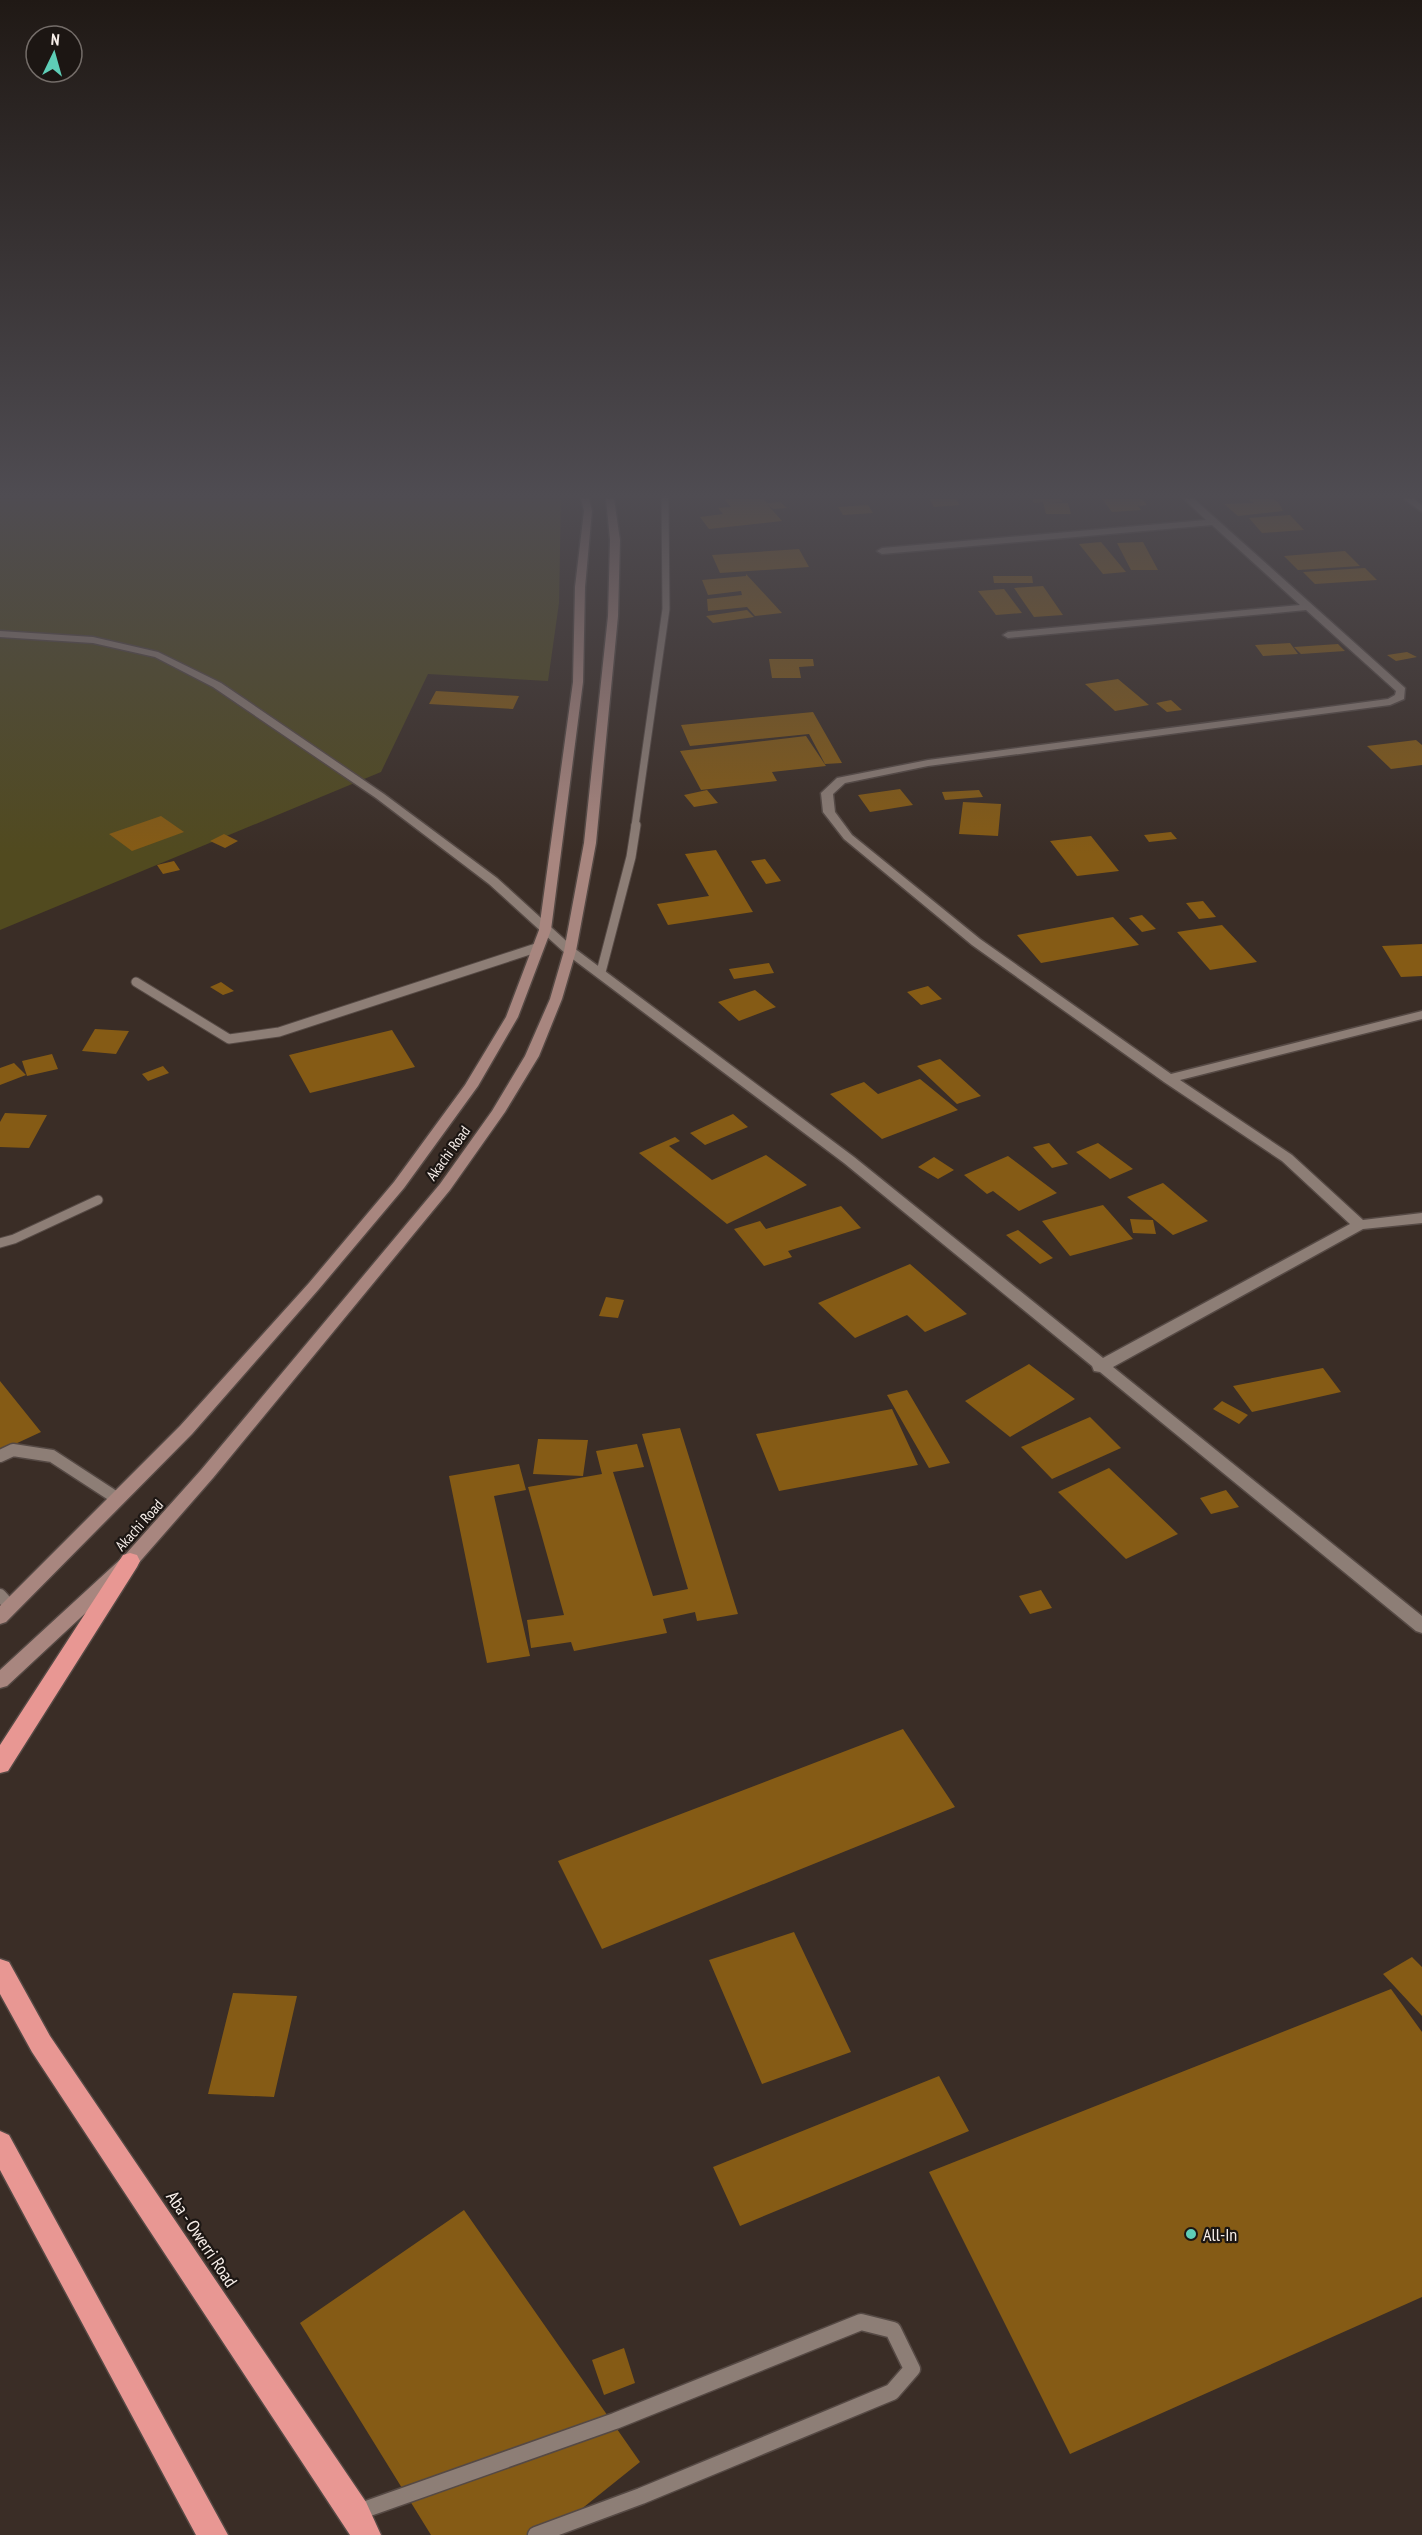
<svg xmlns="http://www.w3.org/2000/svg" width="1422" height="2535" font-family="'PT Sans Narrow',sans-serif">
  <style>
    .green { fill: #514a1f }
    .building { fill: #855b15 }
    .lines { fill: none; stroke-linecap: round; stroke-linejoin: round }
    .lane-far3-casing { stroke: #554944; stroke-width: 9 }
    .lane-far2-casing { stroke: #554944; stroke-width: 11 }
    .lane-far1-casing { stroke: #554944; stroke-width: 15 }
    .lane-casing { stroke: #554944; stroke-width: 19 }
    .street-casing { stroke: #554944; stroke-width: 3 }
    .secondary-casing { stroke: #554944; stroke-width: 3 }
    .highway-casing { stroke: #554944; stroke-width: 3 }
    .lane-far3 { stroke: #8d7e76; stroke-width: 7 }
    .lane-far2 { stroke: #8d7e76; stroke-width: 9 }
    .lane-far1 { stroke: #8d7e76; stroke-width: 12 }
    .lane { stroke: #8d7e76; stroke-width: 16 }
    .street { fill: #8d7e76; fill-rule: evenodd }
    .secondary { fill: #a8867f; fill-rule: evenodd }
    .highway { fill: #e89793; fill-rule: evenodd }
    .poi-dot { fill: #5eceb7; stroke: #1c1613; stroke-width: 2 }
    .labels { text-anchor: middle; dominant-baseline: central; stroke-width: 4.5; stroke-linejoin: round; paint-order: stroke }
    .street-label { font-size: 15px; fill: #f8efea; stroke: #1c1613 }
    .near-poi-label { font-size: 18px; fill: #f8efea; stroke: #1c1613; text-anchor: start }
    .near-street-label { font-size: 18px; fill: #f8efea; stroke: #1c1613 }
  </style>
  <rect width="100%" height="100%" fill="#3a2d26"/>
  <path class="green" d="M0,499h561l-2,104 -11,78 -120,-7 -47,98 -381,158z"/>
  <path class="building" d="M724,499h39l4,4 13,-1 7,6 -14,1 -5,-4 14,16 -73,8 -9,-12 23,-3 -5,-6 13,-1z
    M929,499h27l4,6 -26,2z
    M1032,499h29l1,3 -14,1h20l3,11h-25l-3,-12 -9,1z
    M1102,499h40l5,6 -9,1 3,4 -29,2z
    M1248,499h26l5,4 4,8 -45,5 -14,-12 30,-1z
    M868,505l5,8 -30,2 -5,-8z
    M1290,515l14,15 -42,3 -13,-15z
    M1101,542l25,30 -23,2 -24,-30z
    M1143,542l15,28h-27l-14,-27z
    M799,549l10,18 -89,6 -8,-18z
    M1345,551l15,15 -62,4 -14,-14z
    M1365,568l12,12 -62,4 -12,-12z
    M746,574l36,39 -27,3 -8,-9 -39,4 -1,-12 35,-4 -1,-4 -33,4 -6,-15 44,-4z
    M993,576h39l1,7h-39z
    M1043,586l20,29 -29,2 -20,-29z
    M1004,589l18,24 -26,2 -18,-24z
    M747,610l7,7 -41,6 -7,-7z
    M1290,643l8,11 -35,2 -8,-11z
    M1338,644l7,7 -44,3 -7,-7z
    M1407,652l10,5 -21,4 -9,-6z
    M769,659h44l1,7 -15,1 2,11h-29z
    M1118,679l31,26 -34,6 -30,-27z
    M436,691l83,5 -6,13 -84,-5z
    M1171,700l11,10 -15,2 -11,-9z
    M813,712l29,51 -17,1 -16,-30 -119,12 -9,-21z
    M806,736l20,30 -54,6 5,9 -76,9 -21,-39z
    M1416,740l6,5v20l-31,4 -24,-23z
    M900,789l13,16 -43,7 -12,-17z
    M707,790l11,13 -24,4 -10,-12z
    M979,790l4,7 -38,3 -3,-8z
    M963,802l38,2 -3,32 -39,-2z
    M161,816l23,16 -52,19 -23,-17z
    M1171,832l6,7 -28,3 -5,-7z
    M224,834l14,7 -13,7 -15,-7z
    M1091,836l28,35 -42,5 -27,-35z
    M716,850l37,62 -85,13 -11,-21 52,-8 -24,-42z
    M765,859l16,22 -15,3 -15,-23z
    M174,861l6,9 -17,4 -6,-9z
    M1203,901l13,16 -17,2 -13,-16z
    M1142,915l14,14 -14,3 -13,-14z
    M1113,917l26,28 -98,18 -24,-28z
    M1222,925l35,37 -47,8 -33,-38z
    M1422,944v32l-21,1 -19,-31z
    M769,963l5,10 -40,6 -5,-10z
    M221,982l13,9 -11,4 -13,-8z
    M928,986l14,13 -21,6 -14,-13z
    M755,990l21,17 -37,14 -21,-19z
    M95,1029l34,2 -13,23 -34,-3z
    M392,1030l23,37 -105,26 -21,-38z
    M52,1054l6,15 -31,7 -5,-15z
    M940,1059l41,37 -24,8 -40,-38z
    M14,1063l12,12 -26,10v-17z
    M163,1066l6,7 -21,8 -6,-7z
    M920,1079l38,31 -76,29 -52,-45 34,-12 14,12z
    M5,1113l42,2 -18,33 -29,-1v-25z
    M733,1114l15,13 -43,18 -15,-12z
    M675,1137l5,4 -11,5 43,34 54,-25 41,30 -80,39 -88,-71z
    M1049,1143l19,21 -16,4 -19,-21z
    M1098,1143l35,26 -23,10 -34,-27z
    M1008,1156l49,37 -38,18 -26,-20 -6,3 -23,-19z
    M934,1157l20,13 -16,9 -20,-12z
    M1163,1183l45,38 -35,14 -46,-38z
    M1103,1205l30,34 -63,17 -28,-35z
    M841,1206l20,22 -73,23 4,6 -28,9 -30,-37 26,-8 6,8z
    M1130,1219l23,1 3,14 -23,-1z
    M1018,1230l35,28 -13,6 -34,-29z
    M910,1264l57,50 -42,18 -18,-17 -52,23 -37,-35z
    M606,1297l18,3 -6,18 -19,-2z
    M1029,1364l46,35 -65,38 -45,-36z
    M1323,1368l18,24 -89,20 -19,-26z
    M0,1381l41,51 -41,19z
    M907,1390l43,73 -21,5 -42,-73z
    M1222,1401l26,14 -9,9 -26,-15z
    M892,1409l26,56 -139,26 -23,-57z
    M1090,1417l31,31 -69,31 -31,-32z
    M680,1428l58,186 -41,7 -2,-9 -32,7 4,14 -93,18 -3,-9 -40,6 -4,-28 37,-5 -36,-128 74,-13 -6,-23 41,-7 7,23 -31,5 40,124 35,-7 -46,-155z
    M538,1439l50,1 -5,36 -50,-2z
    M519,1464l7,26 -32,6 36,160 -43,7 -38,-187z
    M1109,1468l69,66 -52,25 -68,-67z
    M1226,1490l13,17 -28,7 -11,-16z
    M1041,1590l11,18 -22,6 -11,-18z
    M903,1729l52,78 -353,142 -44,-88z
    M794,1932l57,120 -89,32 -53,-124z
    M1412,1957l10,10v49l-39,-42z
    M1391,1989l31,43v265l-352,157 -141,-282z
    M233,1993l64,3 -23,101 -66,-3z
    M939,2076l30,55 -229,95 -27,-59z
    M464,2210l176,252 -91,73h-118l-131,-212z
    M624,2348l11,35 -31,12 -12,-35z"/>
  <g class="lines">
    <g class="lane-far3-casing">
      <path id="lane-far3" d="M635,826l31,-217 -1,-110"/>
    </g>
    <g class="lane-far2-casing">
      <path id="lane-far2" d="M601,972l30,-115 5,-32
        M136,982l93,57 50,-7 260,-85
        M0,1243l14,-4 84,-39"/>
    </g>
    <g class="lane-far1-casing">
      <path id="lane-far1" d="M0,1456l13,-6 39,6 66,43
        M0,1595l10,11"/>
    </g>
    <g class="lane-casing">
      <path id="lane" d="M358,2512l257,-91 246,-99 32,8 19,39 -20,23 -251,104 -105,39"/>
    </g>
    <g class="street-casing">
      <path id="street" d="M1184,499h10l211,189 -1,11 -14,6 -462,61 -83,17 -12,11 2,18 17,23 128,104 191,135 251,-63v8l-242,61 112,75 71,65 59,-7v10l-59,6 -250,138 309,249v17l-6,-2 -316,-259 -6,-1 -2,-5 -248,-203 -278,-209 -77,-70 -113,-86 -163,-111 -58,-30 -62,-14 -93,-6v-6l93,6 65,15 63,31 163,111 113,84 77,70 280,209 249,201 247,-134 -68,-63 -118,-79 -192,-137 -128,-106 -21,-27 -2,-19 16,-15 91,-18 460,-61 7,-4 1,-4 -90,-81 -298,28 -5,-3 5,-3 292,-27 -88,-80 -330,29 -5,-3 5,-3 324,-28z
        M1404,499h10l8,6v7z"/>
    </g>
    <g class="secondary-casing">
      <path id="secondary" d="M581,499h8l3,12 -7,76 -2,95 -32,248 -33,87 -40,69 -74,102 -85,101 -127,145 -186,188 -6,2v-18l180,-180 129,-143 85,-101 71,-97 41,-68 33,-87 34,-248 2,-95 9,-76z
        M606,499h8l6,41 -2,76 -22,227 -20,108 -14,48 -23,57 -34,56 -55,78 -237,288 -77,88 -129,120 -7,2v-18l124,-114 77,-86 239,-286 52,-73 33,-55 25,-57 14,-48 20,-108 24,-227 2,-76z"/>
    </g>
    <g class="highway-casing">
      <path id="highway" d="M130,1553l7,2 3,6 -3,6 -129,204 -8,2v-28l123,-190z
        M0,1959l9,3 41,74 316,466 15,33h-31l-318,-483 -32,-58z
        M0,2131l9,4 219,400h-32l-196,-365z"/>
    </g>
    <use href="#lane-far3" class="lane-far3"/>
    <use href="#lane-far2" class="lane-far2"/>
    <use href="#lane-far1" class="lane-far1"/>
    <use href="#lane" class="lane"/>
    <use href="#street" class="street"/>
    <use href="#secondary" class="secondary"/>
    <use href="#highway" class="highway"/>
  </g>
  <linearGradient id="sky" x2="0" y2="1"><stop stop-color="#201915"/><stop offset="0.58" stop-color="#4f4c52"/><stop offset="1" stop-color="#4f4c52" stop-opacity="0"/></linearGradient>
  <rect width="1422" height="854" fill="url(#sky)"/>
  <circle class="poi-dot" cx="1191" cy="2234" r="6"/>
  <g class="labels">
    <g class="street-label">
      <text transform="translate(448 1153) rotate(-54)">Akachi Road</text>
      <text transform="translate(139 1525) rotate(-48)">Akachi Road</text>
    </g>
    <g class="near-poi-label">
      <text x="1203" y="2234">All-In</text>
    </g>
    <g class="near-street-label">
      <text transform="translate(202 2239) rotate(56)">Aba - Owerri Road</text>
    </g>
  </g>
  <g transform="translate(54 54) rotate(5)"><circle r="28" fill="#1c1613" stroke="#746d69" stroke-width="1.5"/>
  <path d="M0-4.5L10 22L0 15L-10 22Z" fill="#5eceb7"/>
  <text y="-9" font-size="16" font-weight="bold" text-anchor="middle" fill="#f8efea">N</text>
  </g>
</svg>
